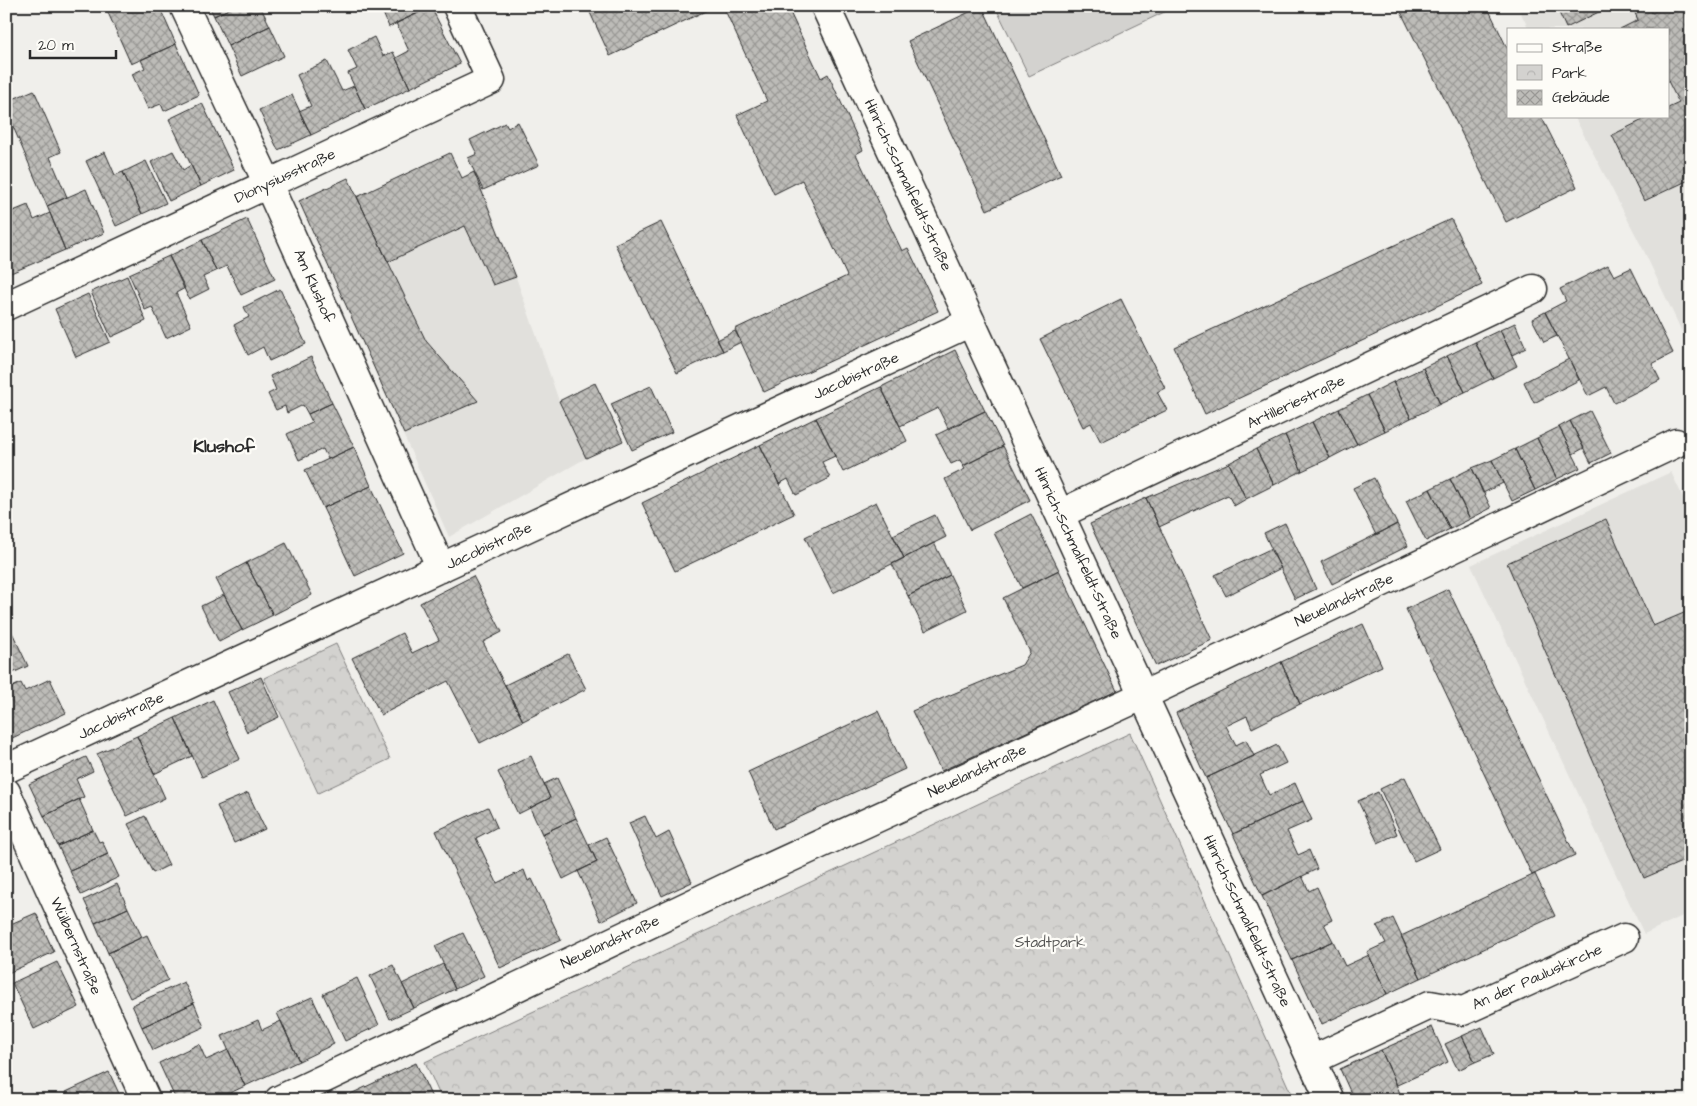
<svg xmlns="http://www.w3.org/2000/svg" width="1697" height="1106" font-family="'Architects Daughter',sans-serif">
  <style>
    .built { fill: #e1e0dc }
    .green { fill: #d3d2cf; stroke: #7f7e7d }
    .park { fill: url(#park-crowns); stroke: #7f7e7d }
    .building { fill: url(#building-cross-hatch); stroke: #2b2b2b }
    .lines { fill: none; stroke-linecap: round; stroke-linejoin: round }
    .minor-casing { stroke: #2b2b2b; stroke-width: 31 }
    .minor { stroke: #fdfcf7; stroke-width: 28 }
    .labels { text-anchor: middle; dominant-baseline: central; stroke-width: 4.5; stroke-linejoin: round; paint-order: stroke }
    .street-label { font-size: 15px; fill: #2b2b2b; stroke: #fdfcf7 }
    .park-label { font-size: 15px; fill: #555554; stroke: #fdfcf7 }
    .quarter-label { font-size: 18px; font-weight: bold; fill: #2b2b2b; stroke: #fdfcf7 }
  </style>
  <defs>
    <pattern id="park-crowns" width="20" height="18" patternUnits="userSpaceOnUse" patternTransform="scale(1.25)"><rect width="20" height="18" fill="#d3d2cf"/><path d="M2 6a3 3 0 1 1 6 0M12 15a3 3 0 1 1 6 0" fill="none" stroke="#b5b4b2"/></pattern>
    <pattern id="building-cross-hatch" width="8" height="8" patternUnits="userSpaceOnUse" patternTransform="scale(1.25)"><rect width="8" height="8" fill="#bdbcb8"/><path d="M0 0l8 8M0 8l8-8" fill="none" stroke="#9a9996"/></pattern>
  </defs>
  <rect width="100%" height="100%" fill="#f0efeb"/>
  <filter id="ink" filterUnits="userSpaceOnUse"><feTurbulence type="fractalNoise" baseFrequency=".02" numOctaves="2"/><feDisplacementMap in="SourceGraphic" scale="10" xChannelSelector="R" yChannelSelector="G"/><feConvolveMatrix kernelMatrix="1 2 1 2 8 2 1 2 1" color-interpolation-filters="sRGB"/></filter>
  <g filter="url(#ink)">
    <path class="built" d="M1517,6h174v345l-47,-100 -70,-135h94v-87h-139z
      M450,153l12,25 12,-6 9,18 33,87 43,124 27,57 -137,79 -150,-336 49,-23 9,19z
      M1671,472l20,42v398l-47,22 -173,-369z"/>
    <path class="green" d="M995,6h182l-148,70z"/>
    <path class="park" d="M336,644l54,115 -72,34 -54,-115z
      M1130,733l164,367h-852l-17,-38z"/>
    <path class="building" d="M105,6h54l17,38 -45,20z
      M209,6h26l-21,10z
      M235,6h25l10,20 -42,20 -14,-30z
      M380,6h51v1l-42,20z
      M587,6h129l-106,50z
      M723,6h64l34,72 7,-4 35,76 -7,4 46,97 6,-3 30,63 -174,81 -29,-63 112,-53 -45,-96 -28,14 -37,-79 30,-14z
      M982,6l79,169 -74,35 -79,-169z
      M1398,6h89l21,44v66h33l36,71 -71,35z
      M1556,6h55l-45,22z
      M1632,6h16l4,7 13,-7h26v65l-6,3 6,11v94l-47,22 -32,-66 39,-19h17v-8l11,-5 -11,-22v-52h-48l18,-9z
      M431,7l29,57 -50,24 -14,-30 13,-7 -13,-28z
      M270,26l14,30 -42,20 -14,-30z
      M374,37l9,19 10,-4 17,36 -45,21 -17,-36 9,-4 -9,-19z
      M176,44l23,51 -35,16 -3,-7 -13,5 -16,-35 13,-6 -4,-8z
      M327,61l15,30 12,-5 11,23 -54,26 -12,-24 12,-5 -14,-31z
      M34,90l27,62 -11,5 17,40 -20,9 -41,-96v-8z
      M292,95l19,40 -33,15 -19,-40z
      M202,103l32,67 -33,16 -32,-67z
      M518,122l21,43 -56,25 -15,-32 9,-4 -7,-14 35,-17 3,5z
      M173,151l10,19 8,-5 10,21 -32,15 -18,-39z
      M105,152l10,23 8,-3 19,42 -26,12 -30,-65z
      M450,153l12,25 12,-6 42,105 -23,8 -28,-59 -77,36 -31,-65z
      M146,161l20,42 -24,11 -19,-42z
      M348,178l78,163 52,60 -74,33 -105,-233z
      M86,189l18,44 -39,17 -18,-44z
      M28,205l6,15 16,-7 15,37 -59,25v-61z
      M247,219l28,60 -34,16 -14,-29 -11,5 -14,-31z
      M1451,219l31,66 -277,129 -31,-67z
      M661,222l62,129 -46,22 -62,-129z
      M202,240l14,31 -13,6 6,12 -20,10 -20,-43z
      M169,256l16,32 -9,5 15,33 -25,12 -14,-31 -7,3 -16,-36z
      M1608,265l6,11 17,-8 42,85 -21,11 8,16 -46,23 -8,-16 -18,9 -43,-84 21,-11 -6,-12z
      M127,276l19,45 -35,16 -20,-45z
      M280,289l26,55 -37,17 -6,-14 -15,8 -14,-30 15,-8 -5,-10z
      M88,294l22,48 -34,15 -21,-48z
      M1121,299l44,89 -8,4 10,18 -66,32 -10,-19 -8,4 -43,-88z
      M1545,312l12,24 -13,6 -12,-23z
      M1515,323l11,25 -14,7 -12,-25z
      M1500,330l17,36 -24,12 -18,-36z
      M735,331l6,11 -18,9 -6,-11z
      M1475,342l18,36 -28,14 -18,-36z
      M955,350l30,61 -37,17 -10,-20 -38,18 -19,-39z
      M1447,356l18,36 -25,12 -17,-36z
      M311,357l21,46 -24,11 -5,-9 -16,8 -2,-7 -9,4 -8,-16 8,-4 -6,-14z
      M1569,359l10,21 -45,23 -10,-21z
      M1423,368l17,36 -29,14 -18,-36z
      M1393,382l18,36 -26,13 -18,-36z
      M595,383l28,58 -37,17 -27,-57z
      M651,386l21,46 -40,18 -21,-46z
      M881,387l26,54 -64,31 -27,-54z
      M1367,395l18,36 -28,13 -18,-35z
      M332,403l22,44 -26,12 -5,-10 -24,11 -12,-26 25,-12 -4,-8z
      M1339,409l18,35 -27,14 -18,-36z
      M985,411l18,35 -40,20 -3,-6 -9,4 -15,-29z
      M1590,411l21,42 -20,10 -21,-42z
      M816,418l19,38 -13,6 8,16 -34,17 -8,-16 -9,5 -19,-39z
      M1570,421l14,27 -11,6 -14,-27z
      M1312,422l18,36 -28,13 -17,-36z
      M1559,427l21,41 -23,11 -20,-41z
      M1285,435l17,36 -28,14 -18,-36z
      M1537,438l20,41 -22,11 -20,-41z
      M760,445l34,69 -119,57 -33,-68z
      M1003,446l27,54 -60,30 -25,-51 20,-10 -2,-3z
      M354,447l17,39 -48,22 -18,-38z
      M1256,449l18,36 -28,14 -17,-36z
      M1515,449l20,41 -23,11 -20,-41z
      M1492,460l11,23 -20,10 -11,-25z
      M1229,463l17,36 -12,7 -6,-11 -69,32 -13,-29z
      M1472,468l19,40 -21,11 -20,-40z
      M1374,478l23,46 -21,11 -23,-47z
      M1450,479l20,40 -20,10 -20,-40z
      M371,486l32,67 -48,23 -32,-68z
      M1430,489l20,40 -24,12 -20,-40z
      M1146,498l66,142 -56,26 -66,-142z
      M876,502l28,56 -71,35 -28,-56z
      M1031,514l28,56 -37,18 -28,-55z
      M935,515l11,22 -42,21 -11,-23z
      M1606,519l47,107 38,-16v248l-47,20 -137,-315z
      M1285,523l31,66 -21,10 -31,-66z
      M1397,524l11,22 -76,38 -11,-22z
      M286,543l26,52 -39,20 -27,-52z
      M934,543l16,32 -42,21 -16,-32z
      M1270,549l11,19 -55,28 -11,-21z
      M246,563l27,52 -31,15 -26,-51z
      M1059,570l58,121 -176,80 -29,-60 110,-46 8,-13 -27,-54z
      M950,575l17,35 -42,21 -17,-35z
      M473,576l29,56 -19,10 40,79 -43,22 -32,-62 -67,34 -29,-57 50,-25 10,20 27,-13 -19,-37z
      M1448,589l127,266 -43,20 -126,-266z
      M224,595l18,35 -23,12 -18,-36z
      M6,603l6,13 -6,3z
      M1363,624l19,42 -82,38 -19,-42z
      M9,626l19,40 -22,10v-49z
      M568,654l18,35 -63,32 -18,-36z
      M1281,662l19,42 -48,24 -5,-12 -21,10 10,19 10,-5 8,16 -48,22 -30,-65z
      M261,677l18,40 -32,15 -19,-40z
      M50,679l16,34 -56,26 -4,-9v-40l15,-7 4,8z
      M213,700l27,59 -38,18 -27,-59z
      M878,711l27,58 -131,60 -26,-57z
      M175,718l17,38 -38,18 -17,-38z
      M137,736l28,62 -38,18 -30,-62z
      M1277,745l9,18 -26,12 9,20 26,-12 8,18 -70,33 -27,-56z
      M531,756l19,42 -32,16 -20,-42z
      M86,757l7,14 -17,8 8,18 -40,19 -15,-32z
      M1405,777l35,72 -26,12 -34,-72z
      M557,778l19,40 -34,16 -12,-26 20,-10 -6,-14z
      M1378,792l19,42 -19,9 -20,-42z
      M248,793l17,36 -31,14 -17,-37z
      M79,799l14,31 -35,16 -14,-30z
      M1303,801l9,19 -25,11 11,24 11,-5 8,19 -55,27 -29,-62z
      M488,807l9,20 -21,11 21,45 27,-13 4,11 4,-2 29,61 -61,28 -64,-137z
      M145,816l24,49 -16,8 -25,-49z
      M645,816l11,23 13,-7 23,50 -30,14 -33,-73z
      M576,818l21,44 -34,17 -21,-45z
      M93,830l6,12 3,-1 6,13 -38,17 -12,-25z
      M606,837l31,66 -36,18 -23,-50 19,-9 -8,-17z
      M108,854l11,23 -38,18 -11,-24z
      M1535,874l20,42 -134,62 -20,-42z
      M1302,876l7,15 8,-4 15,33 -8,4 9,17 -41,19 -30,-64z
      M117,884l11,24 -33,15 -11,-23z
      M128,908l14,29 -34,16 -13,-30z
      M36,913l18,39 -48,22v-48z
      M1393,918l28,60 -34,16 -20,-42 19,-9 -9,-17z
      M463,933l21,43 -29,13 -20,-43z
      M147,935l21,45 -38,18 -22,-45z
      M1333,941l12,25 24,-11 18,39 -65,30 -30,-64z
      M57,962l22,45 -45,22 -22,-46z
      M443,964l12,25 -41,19 -12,-24z
      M393,965l21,43 -24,11 -20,-43z
      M357,978l22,47 -34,16 -22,-47z
      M184,982l10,21 -52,24 -10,-22z
      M312,997l22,47 -35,17 -22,-48z
      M194,1003l10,24 -51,23 -11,-23z
      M258,1020l4,10 19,-9 18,40 -54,25 -23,-50z
      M1432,1027l16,35 -51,23 -16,-35z
      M1482,1027l12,27 -19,8 -13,-26z
      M1462,1036l13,26 -17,8 -13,-26z
      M199,1044l7,16 22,-10 17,36 -30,14h-39l-17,-37z
      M1381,1050l22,50h-49l-14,-31z
      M416,1063l17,37h-95z
      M109,1072l13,28h-52l-4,-8z"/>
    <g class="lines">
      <g class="minor-casing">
        <path id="minor" d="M184,6l84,178 173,384
          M825,6l505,1094
          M6,306l485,-226 -34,-74
          M1060,514l473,-225
          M6,769l965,-447
          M6,792l140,308
          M1312,1060l118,-55 33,6 161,-73
          M279,1100l463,-220 402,-185 532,-252"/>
      </g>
      <use href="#minor" class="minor"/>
    </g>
  </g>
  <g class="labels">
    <g class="street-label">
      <text transform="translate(285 176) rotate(-25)">Dionysiusstraße</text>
      <text transform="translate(908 185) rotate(65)">Hinrich-Schmalfeldt-Straße</text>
      <text transform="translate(314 286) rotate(66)">Am Klushof</text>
      <text transform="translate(856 376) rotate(-25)">Jacobistraße</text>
      <text transform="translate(1296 402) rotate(-25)">Artilleriestraße</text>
      <text transform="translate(489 546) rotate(-25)">Jacobistraße</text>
      <text transform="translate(1078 553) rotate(65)">Hinrich-Schmalfeldt-Straße</text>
      <text transform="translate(1344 600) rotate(-25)">Neuelandstraße</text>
      <text transform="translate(121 716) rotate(-25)">Jacobistraße</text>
      <text transform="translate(977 771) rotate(-25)">Neuelandstraße</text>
      <text transform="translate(1247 921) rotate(65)">Hinrich-Schmalfeldt-Straße</text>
      <text transform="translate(610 942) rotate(-25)">Neuelandstraße</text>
      <text transform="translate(76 946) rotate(66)">Wülbernstraße</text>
      <text transform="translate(1537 977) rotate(-24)">An der Pauluskirche</text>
    </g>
    <g class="park-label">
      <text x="1050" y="942">Stadtpark</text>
    </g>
    <g class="quarter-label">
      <text x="224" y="446">Klushof</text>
    </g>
  </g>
  <rect width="1697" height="1106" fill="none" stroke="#fdfcf7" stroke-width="25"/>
  <rect x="12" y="12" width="1672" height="1081" fill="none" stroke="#2b2b2b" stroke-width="2" filter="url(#ink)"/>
  <rect x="1507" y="28" width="162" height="90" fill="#fdfcf7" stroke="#a9a8a5"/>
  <rect x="1517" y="44" width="25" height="8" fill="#fdfcf7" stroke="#a9a8a5"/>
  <text x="1552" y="52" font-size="15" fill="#2b2b2b">Straße</text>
  <rect x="1517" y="65" width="25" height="15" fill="url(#park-crowns)" stroke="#a9a8a5"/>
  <text x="1552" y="78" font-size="15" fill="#2b2b2b">Park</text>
  <rect x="1517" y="90" width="25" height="15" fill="url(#building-cross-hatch)" stroke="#a9a8a5"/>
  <text x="1552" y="102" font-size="15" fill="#2b2b2b">Gebäude</text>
  <path d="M30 50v8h86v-8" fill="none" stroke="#2b2b2b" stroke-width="2.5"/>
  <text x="38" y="50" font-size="15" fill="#2b2b2b" stroke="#fdfcf7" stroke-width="4" paint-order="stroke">20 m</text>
</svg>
